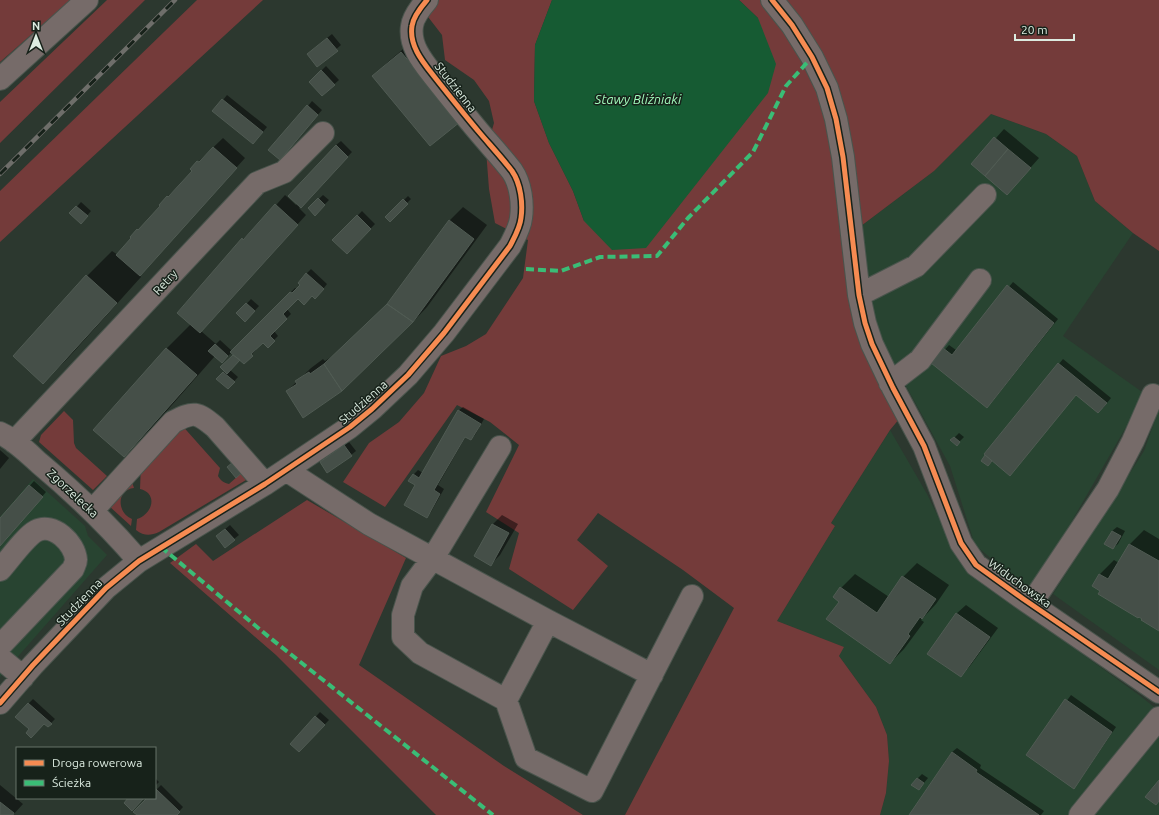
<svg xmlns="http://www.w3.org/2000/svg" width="1159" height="815" font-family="Ubuntu,sans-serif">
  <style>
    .built { fill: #284431 }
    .green { fill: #743b3a }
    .water { fill: #165b33 }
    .shadow { fill: #0007 }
    .building { fill: #454f48; stroke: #505b53 }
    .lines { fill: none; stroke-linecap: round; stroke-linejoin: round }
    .minor-casing { stroke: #49544c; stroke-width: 24 }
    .minor { stroke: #766b69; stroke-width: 22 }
    .rail-casing { stroke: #6e6e6a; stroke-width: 4.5 }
    .rail { stroke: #17221a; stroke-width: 3; stroke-dasharray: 9; stroke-linecap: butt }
    .quiet { stroke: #3abd76; stroke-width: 4; stroke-dasharray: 8 4; stroke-linecap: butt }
    .cycleway-casing { stroke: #17221a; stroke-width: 8 }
    .cycleway { stroke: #f68b52; stroke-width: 5 }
    .labels { text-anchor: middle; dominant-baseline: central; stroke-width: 3; stroke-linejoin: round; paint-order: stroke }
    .street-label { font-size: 12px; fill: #dcebe0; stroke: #17221a }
    .water-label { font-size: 13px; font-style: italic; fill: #a2fdbd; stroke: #17221a }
  </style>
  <rect width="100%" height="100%" fill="#2c382f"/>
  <path class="built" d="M991,114l55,20 31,22 18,45 38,32 -70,103 82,58 -114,198 -56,-47 -25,-79 -73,-133 -16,-107 73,-55z
    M1159,409v261l-106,-76 91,-143z
    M890,430l37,64 27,55 21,27 164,119 20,16v104h-279l6,-22 3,-32 -2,-26 -11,-28 -37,-51 4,-9 -66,-26 58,-95 -4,-3z
    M33,479l52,47 3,10 19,19 -107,122v-160z"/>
  <path class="green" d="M0,0h71l-71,62z
    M107,0h38l-145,143v-41z
    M197,0h66l-263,242v-51z
    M415,0h137l-17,45 -1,56 15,42 24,48 11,30 174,-203 -19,-18h420v251l-26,-18 -38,-32 -18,-45 -31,-22 -55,-20 -57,57 -73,55 -16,9 55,183 -10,12 -59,93 4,3 -58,95 67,26 -5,9 37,51 11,28 2,26 -3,32 -6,22h-255l109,-207 -51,-38 -85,-57 -21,27 31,26 -35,44 -64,-41 10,-36 -33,-21 33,-67 -29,-23 -33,-17 -72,102 -42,-25 26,-39 30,-21 25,-29 17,-37 25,-10 20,-12 37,-56 5,-38 -33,-17 -6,-34 -3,-39 8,-27 -5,-22 -15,-21 -29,-20 -3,-25z
    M64,411l9,9 1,23 2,5 31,28 -14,14 -54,-48 2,-7z
    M179,422l41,46 -2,8c3,5 6,7 11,8l18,-16 2,9 -3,3 -87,52c-9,4 -15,4 -23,-2l1,-11c16,-5 21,-26 3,-30l1,-25z
    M132,482l2,6c-18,2 -17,25 -2,31l-1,7 -22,-20z
    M307,500l99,58 -47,107 145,101 79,49h-147l-160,-160 -106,-92 26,-19 17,17z"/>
  <path class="water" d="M552,0h187l19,18 18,46 -8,29 -122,155 -34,2 -28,-29 -11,-30 -24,-48 -15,-42 1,-56z"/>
  <path class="shadow" d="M332,34l9,11 -24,21 -5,-16z
    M416,38l57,69 -14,14 -85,-45 14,-14z
    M326,66l13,14 -17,15 -12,-13z
    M227,95l40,32 -9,11 -35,-38z
    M312,101l10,9 -38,44 24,-48z
    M1004,129l35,29 -32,36 -34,-30z
    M223,138l22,20 -105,117 1,2 -72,80 -26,26 44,-107 25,-25 6,4 30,-34 19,-24 10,-9 16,-17 5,-9z
    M341,141l11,11 -53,56 7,7 -105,116 15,13 4,-4 12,11 63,-63 2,1 4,-4 5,-11 5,-5 16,15 -7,9 -22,5 -11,11 4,5 -17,17 4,5 -10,10 -5,-5 -8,8 1,1 -12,12 -4,-3 -10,11 8,7 -10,11 -11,-9 9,-8 -4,-4 13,-13 -3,-2 -10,10 -7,-6 -65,74 -26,26 42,-107 25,-25 -13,-12 65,-73 10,-8 32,-36 11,10 40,-60z
    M323,195l6,5 -14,14 -6,-6z
    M408,196l3,3 -21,21 -3,-3z
    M81,202l10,9 -6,7 -14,-5z
    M463,207l24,18 -60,82 -14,15 -126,69 24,-23 12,-9 2,2 15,-10 49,-48 60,-82z
    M362,211l13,13 -28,29 -13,-13z
    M1013,282l45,37 -67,84 -58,-40 16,-18 7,5z
    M251,299l8,7 -9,10 -12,-3z
    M1063,359l48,39 -8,10 -27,-14 -88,71 -6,-5 4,-5 -1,-1z
    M463,407l21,12 -9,16 -4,4 -5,-3 -28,49 6,4 -13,23 -4,4 -14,-41 5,-5 5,3 35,-62z
    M959,433l5,4 -7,7 -5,-4z
    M349,442l7,9 -5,4 -30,7z
    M0,450l9,8 -9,11z
    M34,481l12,11 -46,53v-26z
    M502,515l16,9 -18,31 -10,10 -15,-9 18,-32z
    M230,525l9,10 -5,4 -17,-3z
    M1117,527l8,4 -7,13 -5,4 -1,-17z
    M1144,530l15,9v91l-66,-44 7,-12 14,-14 5,3 11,-19z
    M917,563l32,22 -13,19 -15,16 3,2 -20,27 -14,14 -50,-62 1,-13 14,-14 34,23 14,-20z
    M966,605l32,23 -28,38 -9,10 -5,-62z
    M1071,695l45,32 -38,56 -4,4 -47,-32z
    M33,699l22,20 -7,7 -4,-3 -13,6 -3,-25z
    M320,712l9,8 -30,31 -8,-7z
    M957,748l24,17 -1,3 64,43 -3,4h-131l42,-63z
    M922,774l6,4 -9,11 -2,-10z
    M155,778l4,4 -4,4z
    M0,785l23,19 -10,11h-13z
    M161,785l22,22 -7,8h-38l10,-17h7v-7z"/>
  <path class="building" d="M327,38l11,13 -21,16 -10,-13z
    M401,52l59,70 -30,24 -58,-70z
    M321,70l14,15 -13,11 -13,-14z
    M222,99l41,33 -10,12 -41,-33z
    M307,105l11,10 -38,45 -12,-10z
    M994,137l14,12 -23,27 -14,-12z
    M336,145l12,12 -47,51 -13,-12z
    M213,147l24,21 -97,108 -24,-21 15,-17 -1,-1 7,-8 1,1 22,-24 -1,-1 8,-9 1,1 24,-26 -2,-2 7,-8 2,1z
    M1008,149l23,19 -24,27 -22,-19z
    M318,198l7,7 -10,11 -7,-8z
    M403,199l5,5 -18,18 -5,-5z
    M275,204l23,21 -98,108 -23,-20 65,-75 1,2z
    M76,206l12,10 -7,8 -12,-11z
    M357,215l14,14 -24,25 -15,-14z
    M449,220l25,19 -61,83 -26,-18z
    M306,273l18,16 -9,10 -3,-3 -8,9 -6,-6 -15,15 4,5 -17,17 5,5 -7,7 -5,-5 -12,11 2,2 -9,8 -14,-12 60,-60 2,1 8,-8 -2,-2z
    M86,275l31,28 -74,81 -30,-28z
    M1007,285l47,38 -67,85 -56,-45 12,-15 9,7z
    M246,303l9,8 -10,11 -9,-9z
    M387,304l26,18 -71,69 -18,-27z
    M215,344l13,12 -6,7 -14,-12z
    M166,348l31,27 -73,82 -31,-27z
    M233,355l7,5 -13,14 -7,-7z
    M1058,363l49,40 -9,10 -22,-18 -66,81 -26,-22z
    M324,364l18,27 -39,27 -17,-27 11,-7 -2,-3 14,-9 1,2z
    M223,372l12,10 -7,7 -12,-10z
    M458,410l23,14 -10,16 -6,-3 -31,53 6,4 -13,24 -23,-13 11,-20 -7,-4 5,-7 6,4z
    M954,437l6,5 -3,4 -7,-6z
    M344,445l8,11 -25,17 -7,-11z
    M985,455l7,6 -4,5 -7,-5z
    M238,458l9,10 -11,10 -9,-11z
    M29,485l14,12 -43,49v-28z
    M492,524l17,9 -18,33 -17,-10z
    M225,529l10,11 -10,8 -9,-12z
    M1112,531l9,5 -8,13 -9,-5z
    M1129,544l30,17v70l-18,-11 1,-1 -3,-2 -1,1 -40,-24 2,-3 -8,-5 7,-12 9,5z
    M902,576l34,23 -14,20 -2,-2 -12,17 2,2 -20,28 -64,-45 13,-17 -6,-5 7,-10 37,26z
    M956,613l34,24 -29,40 -34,-23z
    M1065,699l47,33 -38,57 -48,-34z
    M28,703l24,21 -4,3 -4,-3 -13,14 -5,-5 3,-4 -14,-12z
    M315,716l10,9 -26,27 -9,-8z
    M952,752l25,18 -1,2 63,43h-130z
    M917,778l7,5 -5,7 -8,-5z
    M1159,780v21l-3,4 -11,-8z
    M156,789l24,23 -3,3h-40l-4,-3 14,-14h8z
    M128,798h16l-12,13 -8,-8z
    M0,802l14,11 -1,2h-13z"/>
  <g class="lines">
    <g class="minor-casing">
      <path id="minor" d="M772,0l20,25 20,32 15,31 9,31 7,38 16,138 6,28 7,21 21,44 31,58 37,97 15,22 46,33 137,94
        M0,79l87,-79
        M859,295l57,-29 69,-71
        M890,383l30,-23 60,-80
        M0,433c15,7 27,19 39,30 36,30 69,62 100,98
        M14,442l243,-259 27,-11 39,-39
        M500,447l-67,111 -21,28 -9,29v22l17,16 86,47 42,-79
        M286,470l83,54 179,97 104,54
        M92,511l81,-89c21,-11 24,-10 42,5l50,57
        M0,570c9,-10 25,-33 36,-39 17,-9 39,12 40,29 0,3 -2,6 -3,9l-73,77
        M1031,604l77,-115 25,-48 20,-46
        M0,658l23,19
        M506,700l20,58 66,33 100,-195
        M0,703l33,-38 73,-77 33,-27 126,-77 85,-57 22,-18 36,-34 36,-42 66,-87c4,-8 10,-18 11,-28 2,-14 0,-34 -9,-47 -10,-13 -22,-26 -33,-39 -16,-19 -31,-38 -46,-57 -11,-14 -24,-30 -21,-49 1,-9 9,-19 15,-26
        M1080,815l79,-97"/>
    </g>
    <use href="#minor" class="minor"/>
    <g class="rail-casing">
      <path id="rail" d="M0,174l175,-174"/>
    </g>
    <use href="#rail" class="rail"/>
    <path class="quiet" d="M526,269l35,2 39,-14 57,-1 31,-38 65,-66 33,-66 26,-29
      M161,547l108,90 224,178"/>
    <g class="cycleway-casing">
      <path id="cycleway" d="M772,0l20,25 20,32 15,31 9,31 7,38 16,138 6,28 7,21 21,44 31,58 37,97 15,22 46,33 137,94
        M0,703l33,-38 73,-77 33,-27 126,-77 85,-57 22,-18 36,-34 36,-42 66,-87c4,-8 10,-18 11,-28 2,-14 0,-34 -9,-47 -10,-13 -22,-26 -33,-39 -16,-19 -31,-38 -46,-57 -11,-14 -24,-30 -21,-49 1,-9 9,-19 15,-26"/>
    </g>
    <use href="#cycleway" class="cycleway"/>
  </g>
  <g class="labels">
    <g class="street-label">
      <text transform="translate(456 87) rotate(52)">Studzienna</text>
      <text transform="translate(165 282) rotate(-47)">Retry</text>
      <text transform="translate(363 402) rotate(-41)">Studzienna</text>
      <text transform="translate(73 493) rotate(43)">Zgorzelecka</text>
      <text transform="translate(1020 583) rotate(36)">Widuchowska</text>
      <text transform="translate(79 602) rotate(-46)">Studzienna</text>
    </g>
    <g class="water-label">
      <text x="638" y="99">Stawy Bliźniaki</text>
    </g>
  </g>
  <rect x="16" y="747" width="140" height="52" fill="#17221a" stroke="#667269"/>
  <rect x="24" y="760" width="20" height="6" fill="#f68b52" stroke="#667269"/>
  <text x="52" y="767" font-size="12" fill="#dcebe0">Droga rowerowa</text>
  <rect x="24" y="780" width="20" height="6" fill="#3abd76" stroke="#667269"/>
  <text x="52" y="787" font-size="12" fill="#dcebe0">Ścieżka</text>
  <g transform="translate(36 36)" stroke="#17221a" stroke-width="3" paint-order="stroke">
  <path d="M0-3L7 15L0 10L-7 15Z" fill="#dcebe0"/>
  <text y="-6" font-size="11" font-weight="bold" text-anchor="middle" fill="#dcebe0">N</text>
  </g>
  <path d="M1015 34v6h59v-6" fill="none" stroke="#dcebe0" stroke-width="2"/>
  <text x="1021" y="34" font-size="12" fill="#dcebe0" stroke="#17221a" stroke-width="3" paint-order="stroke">20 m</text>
</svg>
